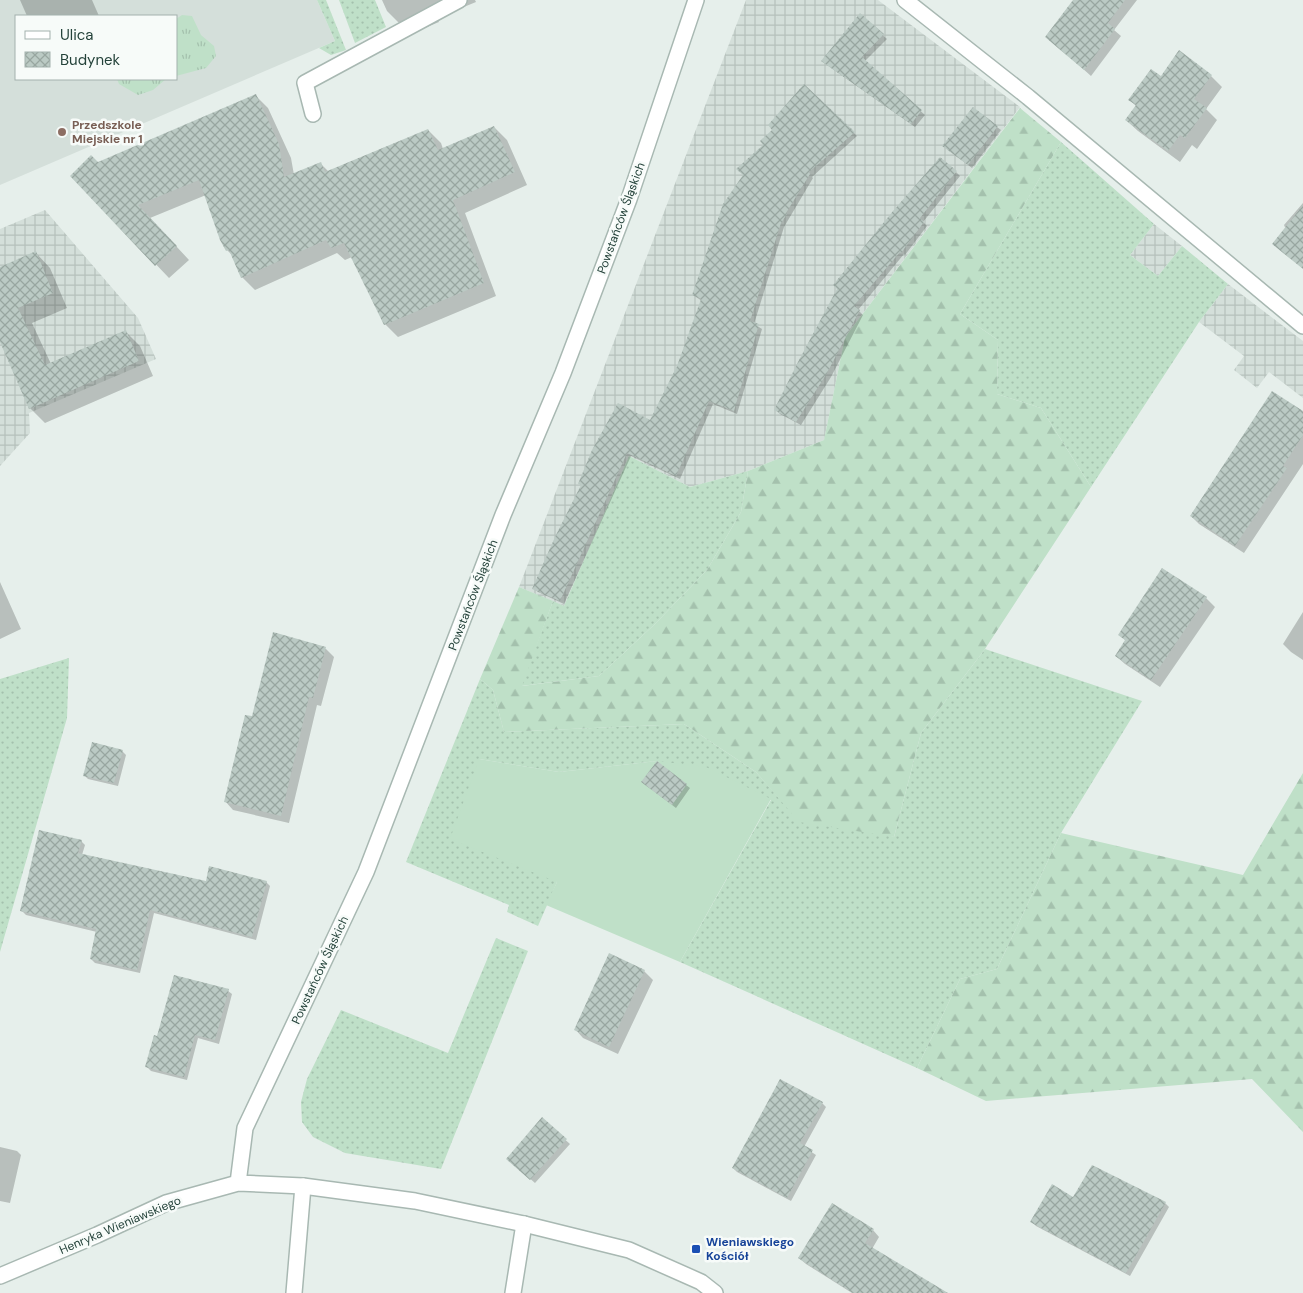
<svg xmlns="http://www.w3.org/2000/svg" width="1303" height="1293" font-family="'DM Sans',sans-serif">
  <style>
    .built { fill: #d4dfda; fill-rule: evenodd }
    .industrial { fill: url(#industrial-grid) }
    .grass { fill: url(#grass-dots) }
    .forest { fill: url(#forest-firs) }
    .park { fill: url(#park-tufts) }
    .garden { fill: #bfe0c8 }
    .shadow { fill: #0003 }
    .building { fill: url(#building-cross-hatch) }
    .lines { fill: none; stroke-linecap: round; stroke-linejoin: round }
    .service-casing { stroke: #a8b8b2; stroke-width: 18 }
    .minor-casing { stroke: #a8b8b2; stroke-width: 18 }
    .service { stroke: #fff; stroke-width: 15 }
    .minor { stroke: #fff; stroke-width: 15 }
    .education-dot { fill: #8d6e63; stroke: #f7fbf9; stroke-width: 2 }
    .transit-dot { fill: #1a4fb4; stroke: #f7fbf9; stroke-width: 2 }
    .labels { text-anchor: middle; dominant-baseline: central; stroke-width: 5; stroke-linejoin: round; paint-order: stroke }
    .education-label { font-size: 12px; font-weight: bold; fill: #785e54; stroke: #f7fbf9; text-anchor: start }
    .street-label { font-size: 12px; fill: #24423a; stroke: #f7fbf9 }
    .transit-label { font-size: 12px; font-weight: bold; fill: #164399; stroke: #f7fbf9; text-anchor: start }
  </style>
  <defs>
    <pattern id="industrial-grid" width="8" height="8" patternUnits="userSpaceOnUse" patternTransform="scale(1.25)"><rect width="8" height="8" fill="#d4dfda"/><path d="M0 4h8M4 0v8" fill="none" stroke="#b6c1bc"/></pattern>
    <pattern id="grass-dots" width="8" height="8" patternUnits="userSpaceOnUse" patternTransform="scale(1.25)"><rect width="8" height="8" fill="#bfe0c8"/><path d="M2 2h.1M6 6h.1" fill="none" stroke="#a4c1ad" stroke-width="1.8" stroke-linecap="round"/></pattern>
    <pattern id="forest-firs" width="22" height="20" patternUnits="userSpaceOnUse" patternTransform="scale(1.25)"><rect width="22" height="20" fill="#bfe0c8"/><path d="M5 1l3.5 6h-7zM16 11l3.5 6h-7z" fill="#a4c1ad"/></pattern>
    <pattern id="park-tufts" width="24" height="20" patternUnits="userSpaceOnUse" patternTransform="scale(1.25)"><rect width="24" height="20" fill="#bfe0c8"/><path d="M3 7l-1-3M5 7V3M7 7l1-3M15 17l-1-3M17 17v-4M19 17l1-3" fill="none" stroke="#a4c1ad"/></pattern>
    <pattern id="building-cross-hatch" width="8" height="8" patternUnits="userSpaceOnUse" patternTransform="scale(1.25)"><rect width="8" height="8" fill="#bbcac4"/><path d="M0 0l8 8M0 8l8-8" fill="none" stroke="#98a6a0"/></pattern>
  </defs>
  <rect width="100%" height="100%" fill="#e6efeb"/>
  <path class="built" d="M0,0h317l18,41 -335,144zM16,16h160v63h-160z"/>
  <path class="industrial" d="M746,0h132l142,107 -175,230 -21,103 -76,31 -58,16 -61,-31 -65,150 -45,-19z
    M45,210l93,108 18,41 -127,54 1,20 -30,33v-237z
    M1154,224l28,22 -24,30 -28,-21z
    M1228,284l75,57v57l-34,-26 -12,16 -23,-18 10,-14 -45,-34z"/>
  <path class="grass" d="M317,0h9l20,50 -15,5 -12,-7 16,-7z
    M339,0h36l11,27 -31,16z
    M1061,142l93,82 -24,31 28,21 24,-30 46,38 -29,38 -108,165 -50,-79 -44,-14 1,-54 -38,-26z
    M629,456l61,31 58,-16 -7,41 -34,58 -52,54 -56,52 -78,10 32,-85 11,5z
    M985,649l157,52 -81,132 -64,136 -37,10 -43,89 -237,-106 91,-162 -114,-39 -98,11 -80,-13 78,123 -19,44 -31,-14 2,-7 -103,-43 74,-183 13,11 11,42 180,-8 72,48 23,26 115,39 27,-104z
    M69,658l-2,60 -67,234v-273z
    M496,938l32,13 -87,218 -96,-16 -32,-16 -11,-15 -1,-20 6,-23 34,-69 107,43z"/>
  <path class="forest" d="M1020,108l41,34 -101,172 38,26 -1,54 44,14 50,79 -106,162 -64,84 -27,104 -95,-15 -43,-50 -72,-48 -180,8 -11,-42 -13,-11 39,-92 34,14 -31,85 77,-10 56,-52 52,-54 34,-58 7,-41 76,-31 21,-103z
    M1303,773v359l-51,-53 -266,22 -69,-33 43,-89 37,-10 64,-136 182,42z"/>
  <path class="park" d="M182,15l10,1 9,19 13,11 2,10 -10,12 -30,8v-57z
    M117,79h49l-13,11 -15,5 -19,-11z"/>
  <path class="garden" d="M479,759l80,13 98,-11 49,6 65,32 -91,163 -134,-57 11,-23 -107,-43z"/>
  <path class="shadow" d="M20,0h72l7,16h-72z
    M382,0h93l1,2 -39,16 2,4 -29,12 -23,-23z
    M1075,0h62l-23,30 7,6 -30,40 -37,-33z
    M860,15l27,24 -22,22 60,54 -10,12 -88,-62z
    M1211,76l11,11 -16,22 11,11 -20,29 -5,-4 -12,17 -42,-31 -12,-11 10,-14 -6,-6 31,-23z
    M804,86l53,50 -45,41 1,1 -29,49 -30,97 8,5 -25,85 -24,-10 -33,75 -49,-23 -67,148 -26,-12 -4,-3 48,-103 -2,-2 71,-62 28,-55 23,-66 -9,-6 72,-150z
    M256,96l12,12 23,50 3,17 26,-12 9,9 99,-42 13,13 2,6 51,-22 13,13 20,45 -62,28 31,83 -98,41 -13,-13 -33,-67 -7,3 -8,-7 -82,37 -13,-13 -9,-21 -6,-6 -21,-55 -56,23 39,42 -20,18 -97,-102z
    M973,109l28,21 -29,38 -29,-22z
    M956,172l4,4 -37,46 4,4 -22,29 -1,-1 -46,56 5,5 -32,62 -30,48 -21,-11 -4,-4 24,-50z
    M1303,203v65l-19,-43z
    M36,253l14,15 17,40 -35,15 19,41 74,-33 15,15 13,30 -108,47 -15,-15 -30,-69v-71z
    M1303,412v52l-59,89 -45,-29 -8,-8z
    M1162,570l44,28 9,9 -55,80 -35,-23 -9,-8 10,-15 -6,-6z
    M0,582l21,47 -21,10z
    M1303,612v48l-12,-8 -8,-8z
    M274,633l52,16 8,8 -13,49 -4,-1 -28,118 -56,-13 -8,-9 28,-83z
    M122,751l4,4 -8,31 -30,-7 -4,-4z
    M686,785l4,3 -14,20 -29,-22z
    M81,841l4,4 -3,10 124,28 60,-1 4,4 -14,54 -102,-27 -14,60 -45,-10 -4,-4 6,-27 -71,-17 -4,-4z
    M644,971l9,9 -35,74 -35,-16 -8,-9z
    M228,991l4,3 -13,50 -21,-6 -11,42 -36,-9 -4,-4 11,-30z
    M822,1103l4,4 -22,40 12,8 -25,46 -54,-29 -4,-4z
    M542,1119l28,25 -35,39 -24,-21z
    M0,1147l17,4 4,4 -11,48 -10,-2z
    M1074,1198l91,5 4,4 -39,69 -94,-50 -4,-4z
    M873,1230l6,7 -7,12 73,44h-93l-46,-29 -7,-6z"/>
  <path class="building" d="M1073,0h52l-17,23 7,6 -31,41 -39,-33z
    M860,13l24,21 -22,23 60,53 -11,14 -90,-63z
    M1179,50l33,25 -18,24 13,9 -22,30 -5,-3 -12,16 -43,-31 11,-15 -8,-5 23,-31 10,7z
    M804,84l51,48 -46,40 1,2 -24,39 1,1 -6,9 -31,98 9,3 -25,87 -25,-10 -33,75 -49,-23 -67,148 -28,-12 23,-52 26,-52 -3,-1 14,-34 26,-47 32,17 27,-54 24,-67 -9,-4 31,-91 20,-29 -7,-6 27,-24 -3,-4 12,-11 -4,-5z
    M256,94l23,50 5,33 37,-15 4,10 103,-43 10,21 56,-24 21,46 -62,28 31,83 -100,42 -40,-82 -13,5 -5,-8 -85,38 -12,-28 -3,1 -6,-11 -21,-60 -61,25 39,41 -22,20 -85,-90 21,-21 7,7z
    M973,107l25,19 -30,39 -26,-19z
    M940,157l17,14 -37,47 4,4 -23,31 -1,-1 -46,54 6,4 -33,63 -31,49 -22,-12 25,-50 38,-71 -4,-4 60,-74z
    M1303,205v64l-31,-25z
    M36,251l17,42 -35,15 27,57 81,-35 13,31 -110,48 -29,-67v-75z
    M1272,391l31,20v24l-20,31 4,2 -52,78 -45,-30z
    M1162,568l45,29 -56,83 -36,-24 10,-16 -7,-5z
    M273,632l53,15 -13,51 -4,-1 -28,119 -57,-14 21,-87 7,1z
    M92,742l31,8 -9,33 -31,-7z
    M657,761l30,23 -15,21 -31,-23z
    M39,830l43,10 -4,13 128,28 3,-15 58,15 -15,56 -102,-27 -13,60 -47,-11 6,-30 -76,-18z
    M609,953l36,17 -36,77 -35,-17z
    M174,975l55,14 -14,51 -20,-5 -11,42 -39,-10 9,-32 3,1z
    M780,1079l43,23 -23,41 13,7 -26,48 -55,-30z
    M542,1117l25,22 -37,41 -24,-21z
    M1092,1165l74,37 -40,71 -96,-51 22,-38 21,13z
    M832,1203l42,26 -9,14 83,50h-95l-55,-35z"/>
  <g class="lines">
    <g class="service-casing">
      <path id="service" d="M905,0l123,97 275,229
        M313,114l-8,-31 154,-83
        M294,1293l9,-107
        M513,1293l11,-69"/>
    </g>
    <g class="minor-casing">
      <path id="minor" d="M238,1183l7,-55 121,-256 137,-357 60,-142 66,-174 67,-199
        M0,1276l97,-41 69,-32 72,-20 65,3 112,15 109,23 105,26 72,32 14,11"/>
    </g>
    <use href="#service" class="service"/>
    <use href="#minor" class="minor"/>
  </g>
  <circle class="education-dot" cx="62" cy="132" r="5"/>
  <rect class="transit-dot" x="691" y="1244" width="10" height="10" rx="2.5"/>
  <g class="labels">
    <g class="education-label">
      <text x="72" y="125">Przedszkole<tspan x="72" dy="14">Miejskie nr 1</tspan></text>
    </g>
    <g class="street-label">
      <text transform="translate(621 218) rotate(-70)">Powstańców Śląskich</text>
      <text transform="translate(473 595) rotate(-69)">Powstańców Śląskich</text>
      <text transform="translate(320 970) rotate(-65)">Powstańców Śląskich</text>
      <text transform="translate(120 1225) rotate(-23)">Henryka Wieniawskiego</text>
    </g>
    <g class="transit-label">
      <text x="706" y="1242">Wieniawskiego<tspan x="706" dy="14">Kościół</tspan></text>
    </g>
  </g>
  <rect x="15" y="15" width="162" height="65" fill="#f7fbf9" stroke="#a3b1ad"/>
  <rect x="25" y="31" width="25" height="8" fill="#ffffff" stroke="#a3b1ad"/>
  <text x="60" y="40" font-size="15" fill="#24423a">Ulica</text>
  <rect x="25" y="52" width="25" height="15" fill="url(#building-cross-hatch)" stroke="#a3b1ad"/>
  <text x="60" y="65" font-size="15" fill="#24423a">Budynek</text>
</svg>
